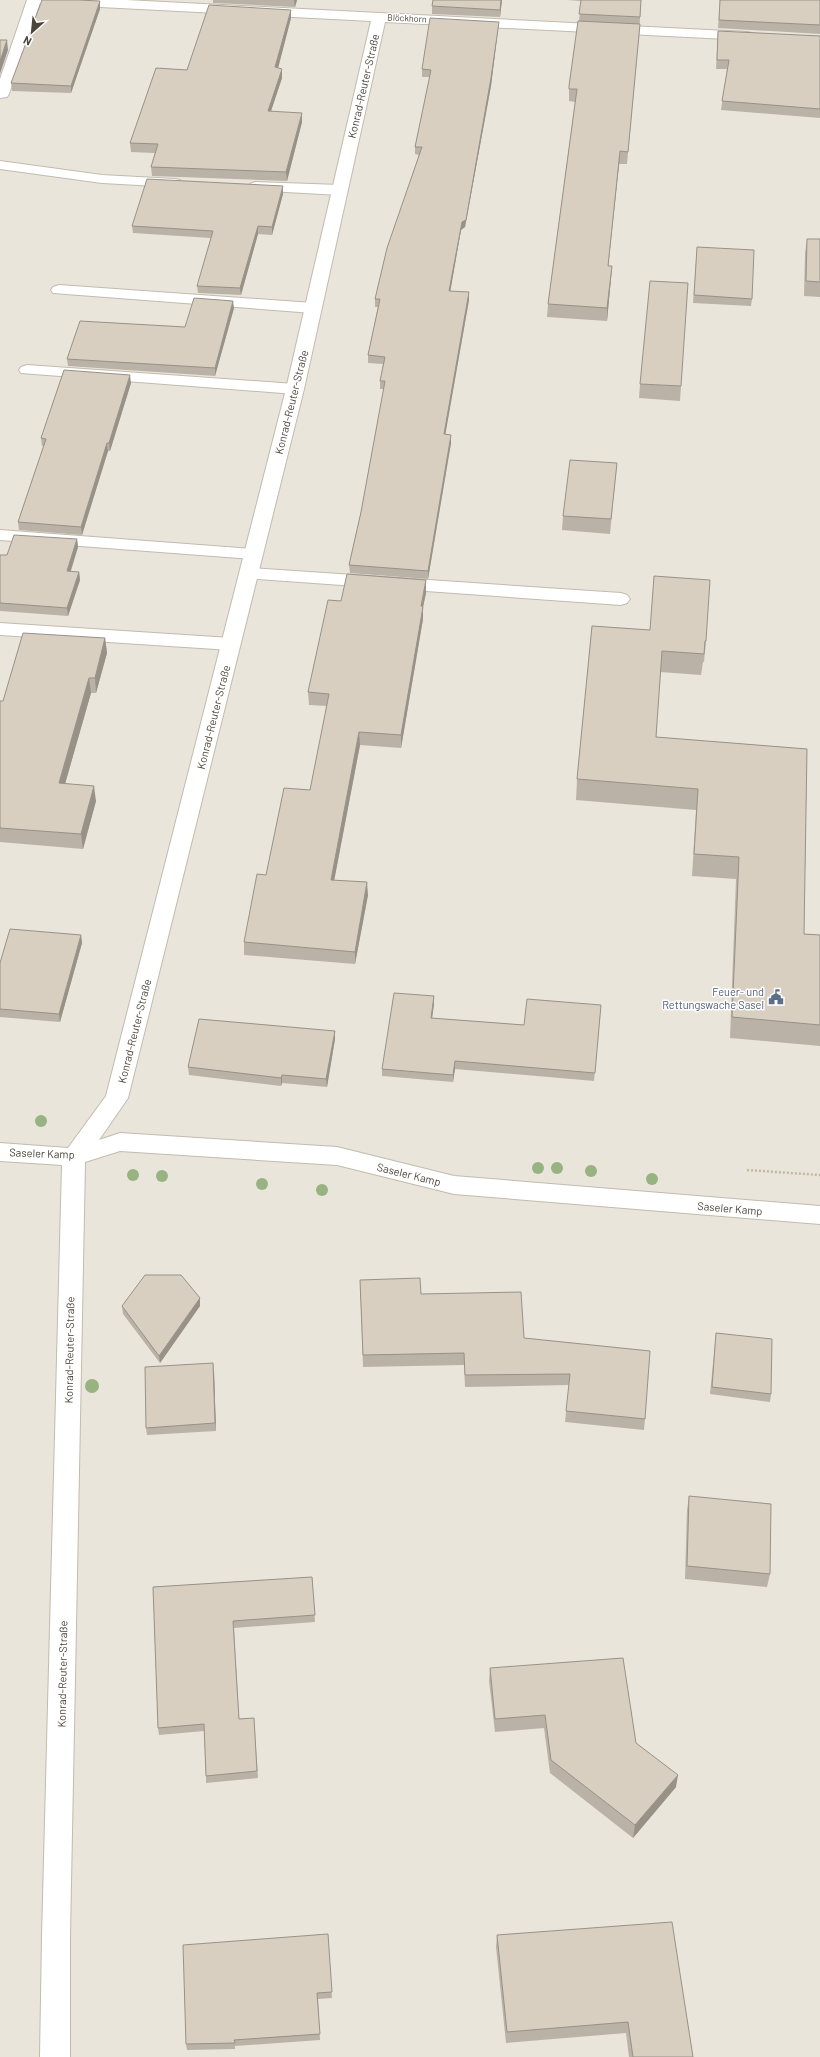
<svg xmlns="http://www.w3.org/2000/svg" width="820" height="2057" font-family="Barlow,sans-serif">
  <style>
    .residential { fill: #eae5da }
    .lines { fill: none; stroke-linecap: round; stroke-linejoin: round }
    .service-casing { stroke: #c2bbae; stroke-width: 2 }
    .minor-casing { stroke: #c2bbae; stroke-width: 2 }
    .path { stroke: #c4b79f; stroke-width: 2.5; stroke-dasharray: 2 2; stroke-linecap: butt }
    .service { fill: #fff; fill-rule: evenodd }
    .minor { fill: #fff; fill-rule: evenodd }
    .tree { fill: #97b381 }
    .wall { fill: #bab2a6 }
    .shaded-wall { fill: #979187 }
    .building { fill: #d8cfc1; stroke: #979187 }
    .labels { text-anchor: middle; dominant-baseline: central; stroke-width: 3; stroke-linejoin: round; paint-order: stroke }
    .far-street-label { font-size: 9px; fill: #4b4439; stroke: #fff }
    .street-label { font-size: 11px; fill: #4b4439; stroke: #fff }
    .service-label { font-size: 11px; fill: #4e5e75; stroke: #fff; text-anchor: end }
  </style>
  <rect width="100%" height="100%" fill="#f6f3ec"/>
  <path class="residential" d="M0,0h820v2057h-820z"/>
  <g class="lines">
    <g class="service-casing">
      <path id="service" d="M27,0h14l-32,94 -2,3 -7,1v-19z
        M0,161l102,14 73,4 5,1 2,3 -2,3 -5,1 -73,-4 -102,-14z
        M255,182l85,3 5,2 3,3 -3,3 -5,2 -90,-5 -3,-3 3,-3z
        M59,285l254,18 6,2 2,3 -2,3 -6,2 -260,-20 -2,-3 2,-3z
        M27,365l268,19 6,2 2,3 -2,3 -6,2 -274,-21 -2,-3 2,-3z
        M0,530l253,19 6,1 3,4 -3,4 -6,1 -253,-19z
        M249,568l372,25 6,2 3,4 -3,4 -6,2 -378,-27 -3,-4 3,-4z
        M0,623l231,15 6,2 3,4 -3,4 -6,2 -231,-15z"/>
    </g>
    <g class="minor-casing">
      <path id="minor" d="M35,0h91l621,32 5,1 2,3 -2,3 -5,1 -362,-18 -81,367 -176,709 -29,42 21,-7 217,14 117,29 366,30v18l-366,-30 -117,-29 -217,-14 -35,11 -15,774v121h-30l2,-121 20,-771 -62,-4v-18l68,5 38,-52 180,-707 85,-368 -329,-17 -5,-1z"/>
    </g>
    <path class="path" d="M747,1170l73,5"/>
    <use href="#service" class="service"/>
    <use href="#minor" class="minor"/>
  </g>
  <g class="tree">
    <circle cx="41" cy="1121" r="6"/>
    <circle cx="538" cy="1168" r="6"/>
    <circle cx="557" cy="1168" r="6"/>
    <circle cx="591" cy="1171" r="6"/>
    <circle cx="133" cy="1175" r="6"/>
    <circle cx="162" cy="1176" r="6"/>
    <circle cx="652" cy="1179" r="6"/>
    <circle cx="262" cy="1184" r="6"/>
    <circle cx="322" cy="1190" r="6"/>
    <circle cx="92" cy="1386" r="7"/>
  </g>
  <path class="wall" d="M213,0h84l-2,7 -82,-4z
    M502,0l-2,17 -68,-3v-8z
    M567,0h74l-2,36 -12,128h-8l-11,102h4l-5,55 -60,-4 1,-13 27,-202 -6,-1v-15l10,-65 2,-20z
    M720,0h100v34l-102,-6z
    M100,1v8l-29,84 -59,-2 -1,-8z
    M291,10v8l-13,50 4,10 -11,33 31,11 -15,59 -135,-5 -1,-9 4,-14 -24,-1 -1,-9 57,-73z
    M498,29l-7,57 -26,141 -4,3 -11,61 19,9 -24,135 6,8 -23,136 -78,-6 -1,-8 12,-53 23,-123h-4v-8l3,-17 -15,-1v-8l10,-48h-3v-8l44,-144 -4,-1v-7l15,-70h-8v-8z
    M718,31l102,5v82l-99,-8 6,-41h-11z
    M283,194l-11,41 -14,-1 -17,61 -43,-2 -1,-7 14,-48 -78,-5 -1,-7z
    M807,239h13v58l-16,-1 1,-43z
    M697,247l55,52 -1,7 -58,-3z
    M234,308l-19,68 -147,-10 -1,-7 118,-32z
    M131,383l-21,68h-2l-26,84 -63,-5 -1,-8 26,-76h-2l-1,-8z
    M640,384l41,2 -1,15 -41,-3z
    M617,463l-7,71 -48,-4 1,-14z
    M77,539l1,8 -7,24 8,1 1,8 -12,36 -68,-5v-56h7z
    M426,580v13l-3,14v12l-22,129 -41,-3 -26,135 34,15 -13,69 -111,-9v-13l22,-67 44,-85 17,-84 -18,-1 -1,-13 33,-91z
    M592,626l114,15 -2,21h-1l-2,13 -41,-3 -4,65 151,12 -3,185 16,1v111l-90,-8 6,-159 -44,-3 4,-66 -120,-10 1,-21z
    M105,638l2,15 -11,40h-5l-26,91 31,17 -13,48 -83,-7v-141h3z
    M81,935l1,8 -22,79 -60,-5v-54z
    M434,996v8l-2,14 92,7 77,-20 -7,76 -139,-12 -2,13 -71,-6v-7z
    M335,1031v8l-8,48 -45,-4 -1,3 -92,-11 -1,-8z
    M360,1280l61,14 103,44 121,81 -1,11 -79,-8 4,-37 -104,2 -1,-22 -101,2z
    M122,1306h78l-40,57 -37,-49z
    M716,1333l55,61 -1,8 -60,-8z
    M214,1371l2,60 -69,4 -1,-7z
    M689,1496l81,78 -3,13 -82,-8 2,-69z
    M312,1577l3,45 -81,6 5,91 15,-1 4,60 -52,5v-7l-2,-45 -45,4 -1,-7 -5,-141z
    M490,1668l146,75 40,44 -43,51 -83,-65 -6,-45 -49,4 -6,-51z
    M328,1934l4,64 -14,1 2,41 -85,6v3l-48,1 -1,-6z
    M497,1935l196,122h-64l-3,-24 -120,10 -10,-96z"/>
  <path class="shaded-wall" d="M294,0h3l-2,7z
    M501,0h1l-2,17v-7z
    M100,1v8l-29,84v-7z
    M291,10v8l-15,58 -1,-9z
    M499,22l-1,7 -7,57 -26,141 -4,3 -12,69v-8z
    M7,40l1,10 -8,24v-13z
    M282,69v9l-14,42v-9z
    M302,113v9l-15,59 -1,-9z
    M620,151l-1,13 -12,114 1,-12z
    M283,186v8l-11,41v-8z
    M258,226v8l-17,61 -1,-7z
    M612,266l-1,13 -4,42v-13z
    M469,292v8l-25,142v-8z
    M233,301l1,7 -19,68v-8z
    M130,375l1,8 -21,68 -1,-8z
    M451,435v8l-23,136v-8z
    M107,443l1,8 -26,84 -1,-8z
    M77,539l1,8 -10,32 -1,-8z
    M79,572l1,8 -12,36 -1,-8z
    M426,580v13l-4,19 1,-5v12l-22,129v-13z
    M105,638l2,15 -11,40 -1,-15z
    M89,678l2,15 -30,105 -2,-15z
    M359,732l1,13 -28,147 -1,-12z
    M94,786l2,15 -13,48 -2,-15z
    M367,882l1,13 -13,69v-12z
    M81,935l1,8 -22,79 -1,-8z
    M434,996v8l-3,22v-8z
    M335,1031v8l-8,48 -1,-8z
    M455,1061v8l-2,13v-7z
    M282,1075v8l-1,3v-8z
    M200,1298v8l-40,57 -1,-7z
    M213,1363l1,8 2,60 -1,-8z
    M678,1775l-2,12 -43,51 2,-13z"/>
  <path class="building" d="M42,0h36l22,1 -29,85 -60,-3z
    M433,0h68l-1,10 -68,-4z
    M581,0h60l-1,17 -61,-3z
    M720,0h100v25l-101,-5z
    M209,5l82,5 -16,57 7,2 -14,42 34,2 -16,59 -135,-5 7,-23 -28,-1 26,-75 31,2z
    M430,18l69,4 -8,56 -25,142 -4,2 -13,69 20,1 -25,142 7,1 -23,136 -79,-6 12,-53 24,-131h-5l5,-24 -17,-2 12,-56h-5l12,-51 35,-101h-7l16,-77 -9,-1z
    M578,21l62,3 -12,128 -8,-1 -12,115h4l-5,42 -59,-4 29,-215h-8v-3z
    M718,31l102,5v73l-98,-8 7,-41h-12z
    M0,40h7l-7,21z
    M147,179l136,7 -11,41 -14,-1 -18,62 -43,-2 16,-55 -81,-5z
    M807,239h13v43l-14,-1z
    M697,247l57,3 -2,49 -58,-4z
    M650,281l38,2 -7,103 -41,-2z
    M194,298l39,3 -18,67 -148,-9 13,-38 105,6z
    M64,370l66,5 -21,68h-2l-26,84 -63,-5 28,-83 -5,-1z
    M570,460l47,3 -6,56 -48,-3z
    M14,535l63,4 -10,32 12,1 -12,36 -67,-5v-48h7z
    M347,574l79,6 -5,26 2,1 -22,128 -42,-3 -28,148 36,2 -12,70 -111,-10 13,-68 9,1 18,-87 26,2 19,-96 -21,-2 20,-92 13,1z
    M654,576l56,4 -4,61h-1l-1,13 -42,-3 -6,86 151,12 -3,185 16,1v90l-88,-8 7,-160 -45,-3 4,-65 -121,-10 15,-153 58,4z
    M23,633l82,5 -10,40h-6l-30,105 35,3 -13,48 -81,-6v-127h3z
    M10,929l71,6 -22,79 -59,-5v-46z
    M394,993l40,3 -3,22 93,7 3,-26 74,6 -6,68 -140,-12 -2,14 -71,-6z
    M199,1019l136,12 -9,48 -44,-4 -1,3 -93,-11z
    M145,1275h36l19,23 -41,58 -37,-50z
    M420,1278l1,16 100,-2 3,46 126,13 -5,68 -79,-8 4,-37 -105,1 -1,-22 -101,2 -3,-75z
    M716,1333l56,6 -1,55 -59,-7z
    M213,1363l2,60 -69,5 -1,-61z
    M689,1496l82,8 -1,70 -83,-8z
    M312,1577l3,38 -82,6 6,98 15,-1 3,53 -51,5 -2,-52 -46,4 -5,-141z
    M623,1658l13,85 42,32 -43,50 -84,-65 -6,-45 -50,4 -5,-51z
    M672,1922l21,135h-60l-5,-35 -121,10 -10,-97z
    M328,1934l4,58 -15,1 3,41 -86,6 1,3 -49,1 -3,-99z"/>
  <defs>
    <g id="civic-bare" transform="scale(1.2)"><path d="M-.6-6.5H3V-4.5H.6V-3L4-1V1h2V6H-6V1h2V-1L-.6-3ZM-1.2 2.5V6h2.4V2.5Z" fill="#5c6f8a" stroke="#fff" stroke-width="2.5" paint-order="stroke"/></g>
  </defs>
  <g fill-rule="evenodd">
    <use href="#civic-bare" x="776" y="997"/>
  </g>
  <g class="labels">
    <g class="far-street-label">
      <text transform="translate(407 18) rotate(3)">Blöckhorn</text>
    </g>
    <g class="street-label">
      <text transform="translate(363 86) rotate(-77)">Konrad-Reuter-Straße</text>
      <text transform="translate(291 402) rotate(-76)">Konrad-Reuter-Straße</text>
      <text transform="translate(213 717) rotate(-76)">Konrad-Reuter-Straße</text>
      <text transform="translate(134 1031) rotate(-76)">Konrad-Reuter-Straße</text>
      <text transform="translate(42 1153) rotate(2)">Saseler Kamp</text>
      <text transform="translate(409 1174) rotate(14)">Saseler Kamp</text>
      <text transform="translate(730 1208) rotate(5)">Saseler Kamp</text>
      <text transform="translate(69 1350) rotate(-89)">Konrad-Reuter-Straße</text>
      <text transform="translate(62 1674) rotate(-89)">Konrad-Reuter-Straße</text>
    </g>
    <g class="service-label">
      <text x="764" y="991">Feuer- und<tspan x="764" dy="13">Rettungswache Sasel</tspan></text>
    </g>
  </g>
  <g transform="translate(32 32) rotate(207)" stroke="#ffffff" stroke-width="3" paint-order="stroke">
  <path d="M0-3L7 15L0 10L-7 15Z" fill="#4b4439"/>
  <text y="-6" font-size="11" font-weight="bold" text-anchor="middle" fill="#4b4439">N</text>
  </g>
</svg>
